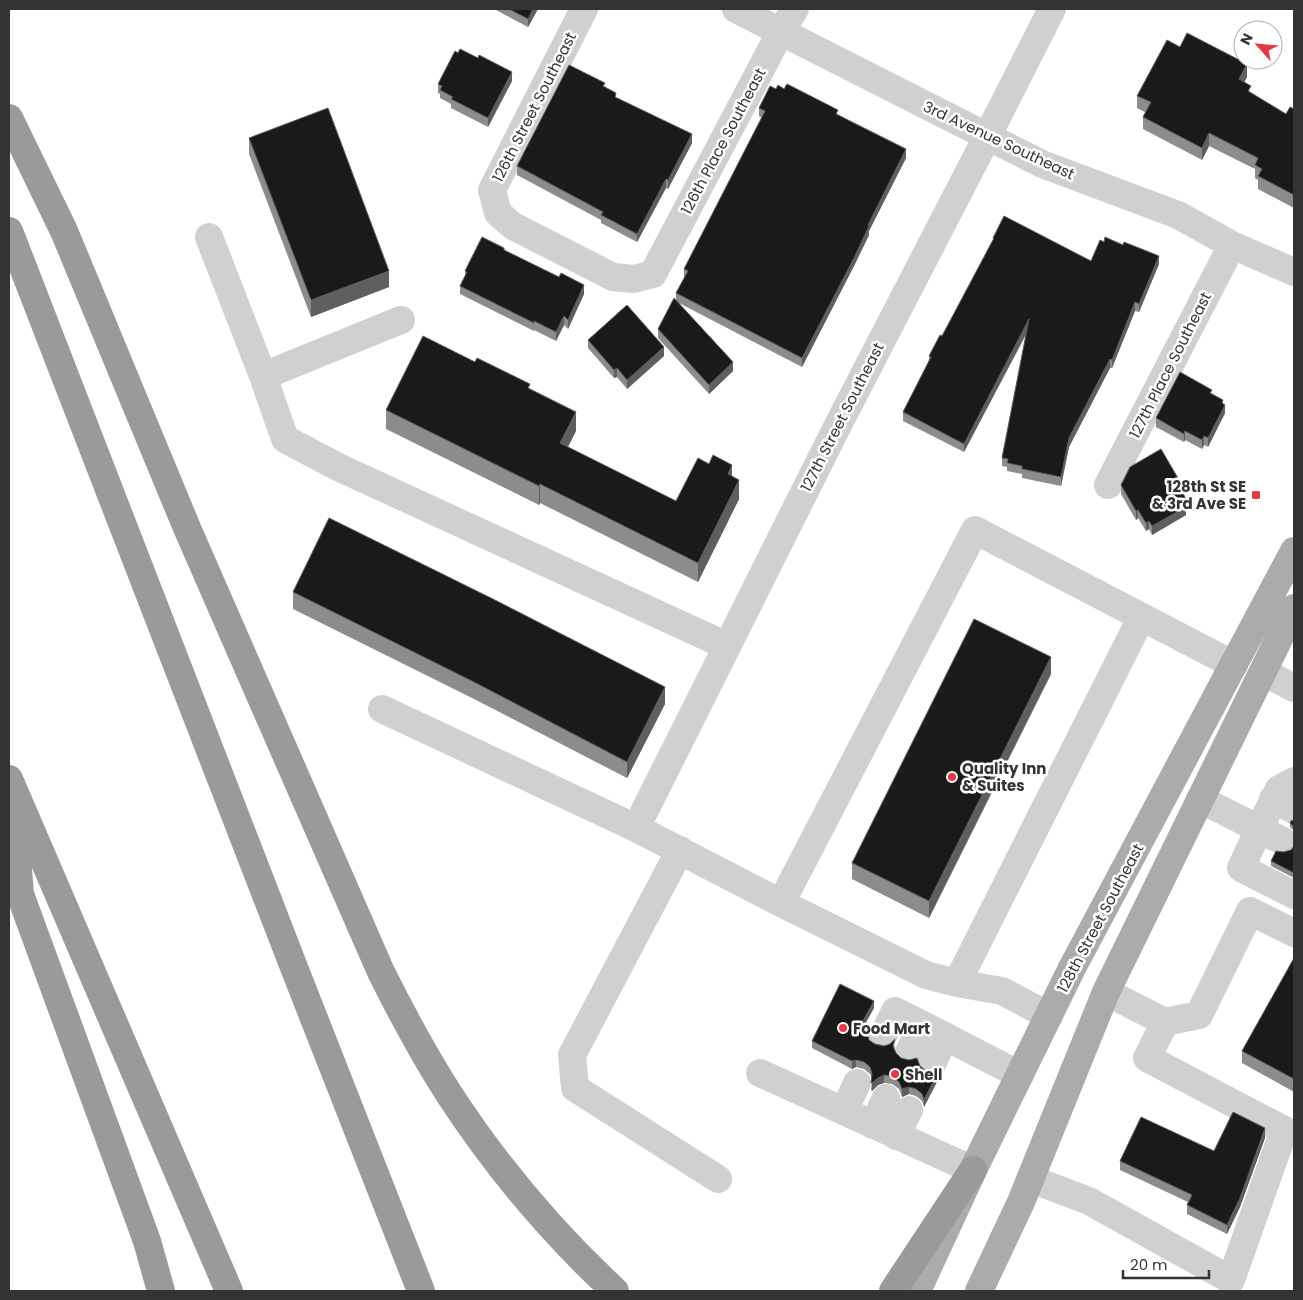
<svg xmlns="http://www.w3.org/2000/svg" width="1303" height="1300" font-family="Poppins,sans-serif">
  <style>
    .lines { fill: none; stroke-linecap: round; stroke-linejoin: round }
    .minor { stroke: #d0d0d0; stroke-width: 28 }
    .major { stroke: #ababab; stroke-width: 28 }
    .highway { stroke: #9a9a9a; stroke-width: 28 }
    .wall { fill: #8c8c8c }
    .shaded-wall { fill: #5f5f5f }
    .building { fill: #1a1a1a; stroke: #5f5f5f }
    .poi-dot { fill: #e63946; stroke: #fff; stroke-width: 2 }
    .labels { text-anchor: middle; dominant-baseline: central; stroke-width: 5; stroke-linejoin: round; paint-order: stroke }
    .street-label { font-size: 15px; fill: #333; stroke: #fff }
    .poi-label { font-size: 15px; font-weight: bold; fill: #333; stroke: #fff; text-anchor: start }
  </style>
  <rect width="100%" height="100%" fill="#fff"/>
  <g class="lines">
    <path class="minor" d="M584,9l-92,181 6,23 15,13 100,51 21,2 19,-5 128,-243 14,-22
      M736,9l306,155 136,51 54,30 62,27
      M209,237l54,139 22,63 53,28 389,179
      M263,376l138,-56
      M1108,485l124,-240
      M1141,618l-184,365 -31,-8 -145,-72 194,-373 259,135
      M1263,672l31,16
      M382,709l254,119 145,75
      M1200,799l59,30 -18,39 53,27
      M1273,799l21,11
      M636,828l201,-401 150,-290 65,-128
      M1283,841l-24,-12 20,-40 15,-8
      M680,850l-108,205 3,33 143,91
      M957,983l45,8 47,25
      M1165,1022l34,-7 51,-104 44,22
      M882,1038l13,-27 28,14
      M909,1052l14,-27 97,50
      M932,1064l13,-28
      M760,1073l213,97
      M844,1111l13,-28
      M873,1125l13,-27
      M896,1136l13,-26
      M1031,1179l58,22 142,79 53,-150 -137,-72 18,-36 -59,-30"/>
    <path class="major" d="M917,1291l56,-121 99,-202 222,-417
      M979,1291l42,-89 85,-210 188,-384"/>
    <path class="highway" d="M9,118l55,113 123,297 194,444c21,42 43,83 68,122 47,72 103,139 166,197
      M9,231l286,739 126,321
      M9,779l220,512
      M13,807l7,87 127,347 14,50
      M893,1291l80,-121"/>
  </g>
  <path class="wall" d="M496,9h42l-10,18 -32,-17z
    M1180,47l67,30 -3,5 7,11 35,21 8,-5v99l-36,-19v-9l-3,-2v-9l-46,-23 -7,14 -59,-31v-12l2,-5 -8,-4v-12z
    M512,81l-24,46 -37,-19v-4l-11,-6v-4l-2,-1v-9z
    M605,87l11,11 76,45 -24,46 -2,-1 -29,54 -36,-19v-3l-84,-45v-9z
    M776,89l62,25 68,44 -37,73v4l-15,31 -52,101 -123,-64 54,68 -24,23 -51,-56v-9l18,-29v-7l8,-15v-9l78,-151 -3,-2v-8z
    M249,138l140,149 -78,30 -62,-163z
    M993,238l98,23 68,3 -20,48 -4,-1 -23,57h-2l-41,79 -8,39 -39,-8v-4l-15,-3v-4l-5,-1v-8l25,-125 -63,119 -61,-31v-9l26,-51v-5l13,-20 51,-95z
    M504,250l80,44 -16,35 -4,-4 -8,16 -22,-11v1l-74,-37v-8l5,-9v-6z
    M588,340l76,16 -37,33 -10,-12 -3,1 -26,-30z
    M530,389l46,42 -8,16 108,54 56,-25 7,23 -41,83 -158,-79 -1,2 -153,-76v-19z
    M1212,393l11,11 2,9 -17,34 -4,-2 -2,4 -17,-9 -1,2 -28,-15v-9z
    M1121,485l61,7 4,7v16l-34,20 -3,-6 -3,2 -8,-13 -2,2 -15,-26z
    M293,592l372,112 -38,74 -153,-79 -181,-90z
    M1051,674l-122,244 -77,-39v-16z
    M1294,820v11l-4,-4v-4z
    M1294,846v32l-23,-12v-5l12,-9 8,-2z
    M1294,958v134l-52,-29v-12z
    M874,1008l-8,14 2,9 -1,4 2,5 6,4 9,2h11l-1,3 2,4 5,5 19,8 6,5 13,7 -15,29 -2,-6 -6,-5 -7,-2 -7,3 -3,-8 -7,-5 -8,-1 -6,2 -6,6 -1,-1 1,-11 -2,-5 -6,-5 -8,-2 -4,2 -40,-21v-7z
    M1265,1138l-25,69 -13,27 -40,-20v-9l1,-3 -68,-32v-9l94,-10z"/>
  <path class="shaded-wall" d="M533,9h5l-10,18v-8z
    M1247,64v13l-8,15v-13z
    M512,72v9l-24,46v-9z
    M1209,133v13l-7,14v-12z
    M692,134v9l-24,46v-9z
    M906,149v9l-37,73v4l-15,31 -52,101v-9z
    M666,179v9l-29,54v-8z
    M1159,256v8l-20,48v-8z
    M389,271v16l-78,30v-17z
    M584,285v9l-16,35v-9z
    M1135,302v9l-23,57v-8z
    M564,316v9l-8,16v-9z
    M1029,319v9l-65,124v-8z
    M664,347v9l-37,33v-9z
    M1110,359v9l-41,79 -8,39v-9l8,-39z
    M733,362v9l-24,23v-9z
    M617,368v9l-3,1v-8z
    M1223,400v8l2,-3v8l-17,34v-9z
    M576,412v19l-16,31v-19z
    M1185,431v9l-1,2v-8z
    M1204,436v9l-2,4v-9z
    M732,465v19l-4,-10z
    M739,480v19l-41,83v-19z
    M540,484v19l-1,2v-19z
    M1186,499v16l-34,20v-9z
    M1138,510v8l-2,2v-9z
    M1149,521v8l-3,2v-8z
    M1051,657v17l-122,244v-17z
    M665,687v17l-38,74v-16z
    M874,1001v7l-11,20v-7z
    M856,1060v7l-4,2v-8z
    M939,1070v8l-15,29v-7z
    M884,1075v8l-6,2 -6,6v-8l6,-5z
    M909,1087v7l-7,3v-8z
    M1265,1128v10l-25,69 -13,27v-9z"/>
  <path class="building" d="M509,9h24l-5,10z
    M1187,33l60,31 -8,15 12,7 -3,5 38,23 4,-7 4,2v86l-36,-19 4,-7 -7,-4 3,-7 -49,-25 -7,15 -59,-31 8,-15 -14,-6 30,-56 13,7z
    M460,49l18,9 1,-3 33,17 -24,46 -37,-19 2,-2 -13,-7 2,-4 -4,-2 17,-33 3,2z
    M569,65l36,18 -2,3 13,7 -1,4 77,37 -24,46 -2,-1 -29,55 -36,-19 2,-3 -86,-46z
    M787,84l51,26 -2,4 70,35 -38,76 1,1 -15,32 -52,100 -126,-65 12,-22 -4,-2 81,-158 -6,-3 11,-22 6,3 2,-4 6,4z
    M328,108l61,163 -78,29 -62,-162z
    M1004,216l87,45 9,-21 4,2 1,-5 18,8 1,-3 35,14 -20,48 -4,-2 -23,58 -2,-1 -41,79 -8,39 -39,-8v-3l-15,-3 1,-4 -6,-1 27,-139 -65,125 -61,-32 28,-55 -2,-1 11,-21 2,1 52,-98h-1z
    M482,237l22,11v2l55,27 2,-4 23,12 -16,35 -4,-4 -8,16 -22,-11v2l-74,-37 7,-14 -2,-1z
    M674,298l59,64 -24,23 -51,-56z
    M627,305l37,42 -37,33 -10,-12 -3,2 -26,-30z
    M423,336l52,26 2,-4 53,26 -2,4 48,24 -16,31 116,58 22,-43 11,6 4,-9 19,10 -4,9 11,6 -41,83 -158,-79 -1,2 -153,-76z
    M1180,372l32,18 -2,3 13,7 -1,3 3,2 -17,33 -4,-2 -2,4 -17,-9 -1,3 -28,-16z
    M1161,449l21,36 -3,1 7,13 -3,2 3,6 -34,19 -3,-5 -3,2 -8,-13 -2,1 -15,-26 9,-18z
    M329,518l166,82 170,87 -38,75 -153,-80 -181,-90z
    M974,619l77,38 -122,244 -77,-38z
    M1294,820v7l-4,-4 1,-2z
    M1294,846v27l-23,-12 5,-10 7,1 8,-2z
    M1294,958v121l-52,-28z
    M840,984l34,17 -11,20 5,3 -1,8 2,8 6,4 9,2 6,-2 5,-5 -2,7 3,7 5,5 8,2 8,-2 3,8 6,5 7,1 6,-2 -15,30 -2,-6 -6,-5 -7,-2 -7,2 -3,-7 -7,-6 -8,-1 -6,3 -6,5h-1l1,-9 -2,-7 -6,-5 -8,-2 -4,1 -40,-20z
    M1233,1112l32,16 -25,70 -13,27 -40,-20 5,-10 -72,-34 21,-44 73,34z"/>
  <g class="poi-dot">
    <rect x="1251" y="490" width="10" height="10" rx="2.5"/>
    <circle cx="952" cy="777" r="5"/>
    <circle cx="843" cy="1028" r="5"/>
    <circle cx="895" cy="1074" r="5"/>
  </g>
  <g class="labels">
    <g class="street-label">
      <text transform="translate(534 107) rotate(-63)">126th Street Southeast</text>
      <text transform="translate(999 140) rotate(25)">3rd Avenue Southeast</text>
      <text transform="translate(723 141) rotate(-62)">126th Place Southeast</text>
      <text transform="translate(1170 365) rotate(-63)">127th Place Southeast</text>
      <text transform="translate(842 417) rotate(-63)">127th Street Southeast</text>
      <text transform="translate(1100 918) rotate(-62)">128th Street Southeast</text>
    </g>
    <g class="poi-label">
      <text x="1246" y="486" text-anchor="end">128th St SE<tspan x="1246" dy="17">&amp; 3rd Ave SE</tspan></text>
      <text x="962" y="768">Quality Inn<tspan x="962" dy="17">&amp; Suites</tspan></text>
      <text x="853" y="1028">Food Mart</text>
      <text x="905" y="1074">Shell</text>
    </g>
  </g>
  <rect width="1303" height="1300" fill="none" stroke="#333333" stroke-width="20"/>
  <g transform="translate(1258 45) rotate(297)"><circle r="24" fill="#ffffff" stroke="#adadad"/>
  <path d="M0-4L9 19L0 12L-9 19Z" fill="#e63946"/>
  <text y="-8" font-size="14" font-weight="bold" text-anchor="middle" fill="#333333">N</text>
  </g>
  <path d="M1123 1270v8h86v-8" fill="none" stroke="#333333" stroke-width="2.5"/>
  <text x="1130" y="1270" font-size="15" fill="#333333" stroke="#ffffff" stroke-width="4" paint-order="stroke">20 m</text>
</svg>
